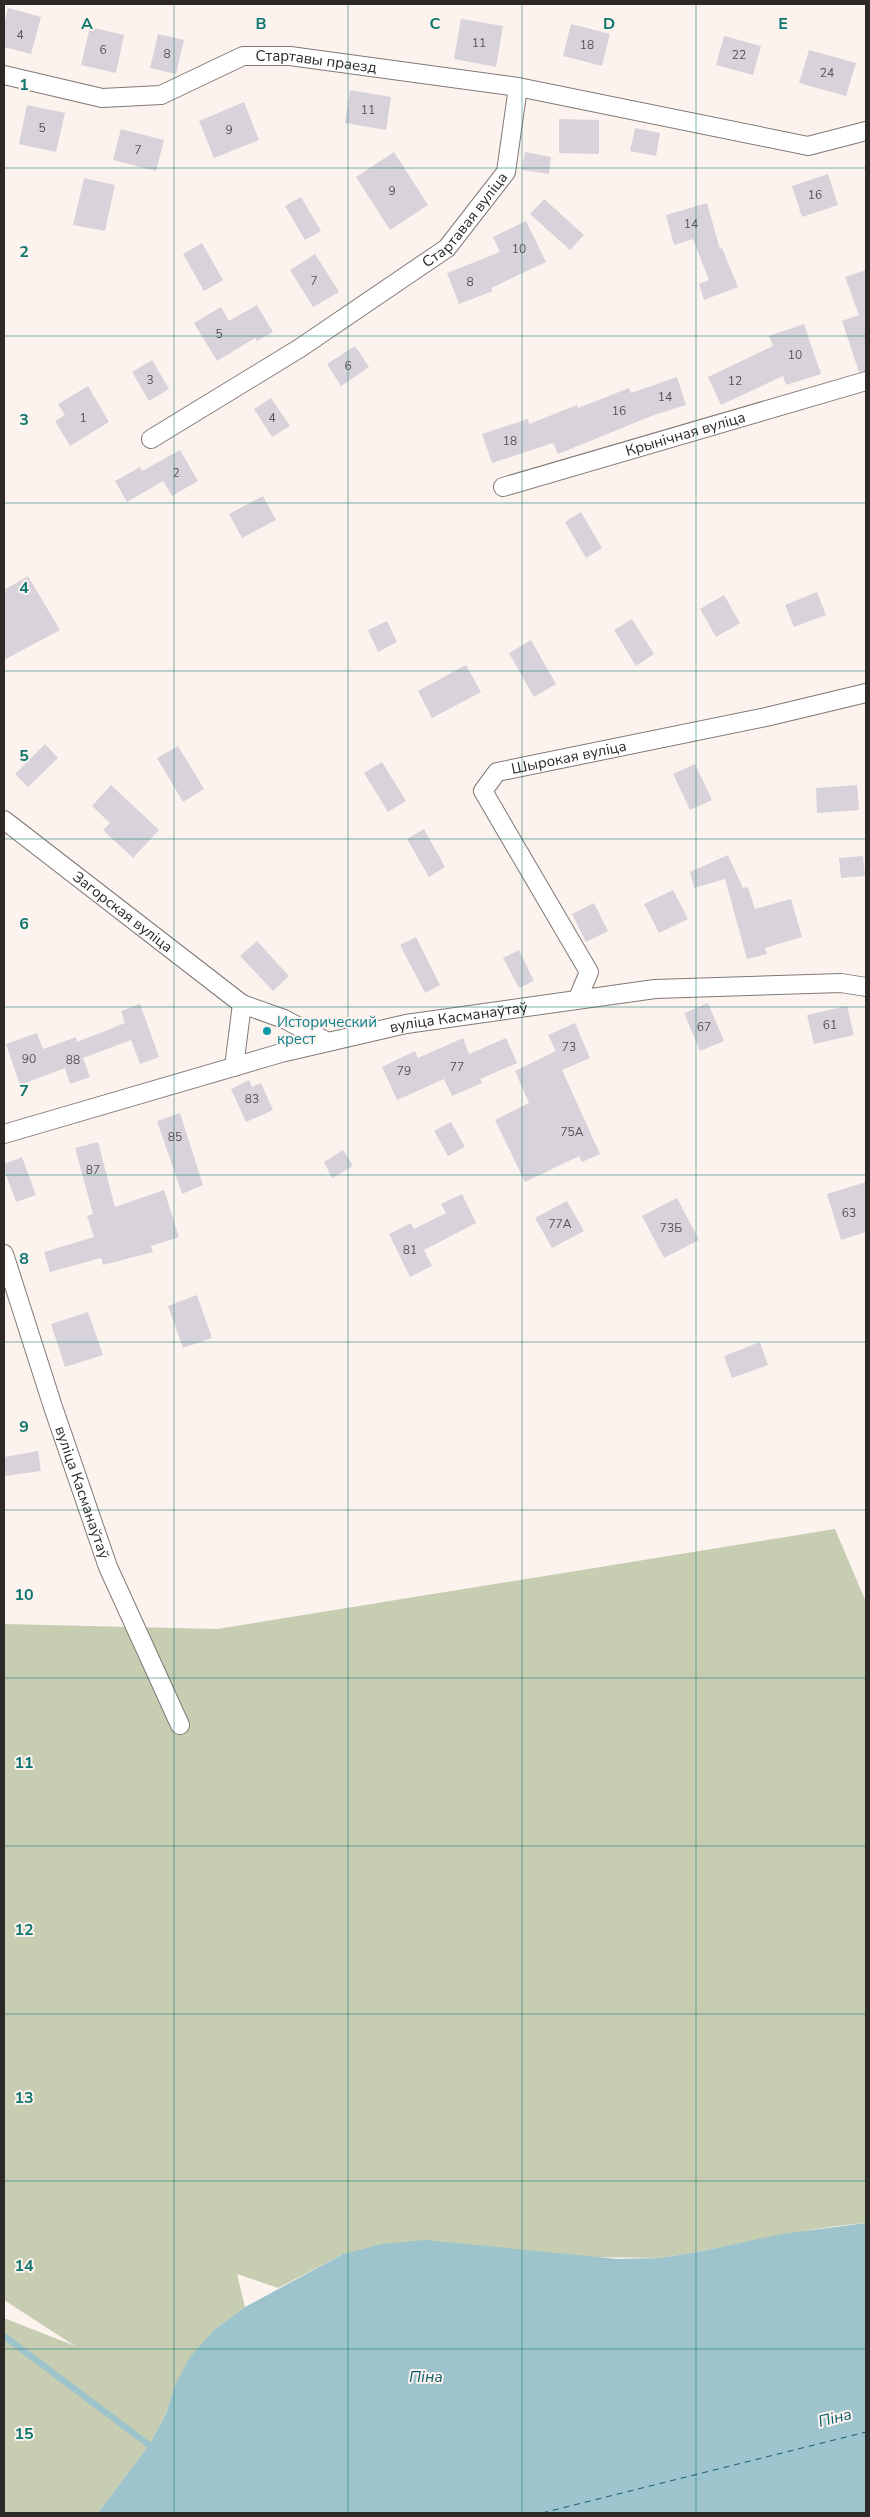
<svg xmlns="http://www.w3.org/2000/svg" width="870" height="2517" font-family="'Nunito Sans',sans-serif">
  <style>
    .green { fill: #c6cdb1 }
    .water { fill: #9dc4cd }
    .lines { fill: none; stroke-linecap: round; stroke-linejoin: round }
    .stream { stroke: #9dc4cd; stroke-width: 6 }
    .ferry { stroke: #0e606d; stroke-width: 1; stroke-dasharray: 6 5; stroke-linecap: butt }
    .building { fill: #d8d3da }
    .minor-casing { stroke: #817976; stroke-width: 20 }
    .minor { stroke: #fff; stroke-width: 18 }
    .grid { fill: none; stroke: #0f766e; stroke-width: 1; stroke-opacity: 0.55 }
    .culture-dot { fill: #0f9aa8; stroke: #fcf3ef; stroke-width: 2 }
    .labels { text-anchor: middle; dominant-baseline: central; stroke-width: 4; stroke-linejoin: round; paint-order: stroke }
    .number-label { font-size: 12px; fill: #575454 }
    .street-label { font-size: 15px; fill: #2c2927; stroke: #fcf3ef }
    .culture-label { font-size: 15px; fill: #0d838f; stroke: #fcf3ef; text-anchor: start }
    .water-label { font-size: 16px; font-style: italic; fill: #0e606d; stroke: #fcf3ef }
    .grid-label { font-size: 16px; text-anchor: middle; font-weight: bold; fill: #0f766e; stroke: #fcf3ef; stroke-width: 4; stroke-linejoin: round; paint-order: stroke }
  </style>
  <rect width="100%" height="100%" fill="#fcf3ef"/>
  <path class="green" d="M835,1529l31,73v621c-70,6 -136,24 -205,35l-318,-4 -65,34 -41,-14 8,33 -30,22 -41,58 -8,27 -17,31 -51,68h-94v-195l71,28 -71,-46v-676l213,5z"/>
  <path class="water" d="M866,2223v290h-768l51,-68 17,-31 8,-27 16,-30 25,-28 30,-22 98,-53 39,-10 43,-4 193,19 43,-1 46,-8 75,-16z"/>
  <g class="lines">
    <path class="stream" d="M4,2336l145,109"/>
    <path class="ferry" d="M542,2513l324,-81"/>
  </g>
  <path class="building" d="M8,8l33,9 -10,37 -27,-7v-23z
    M461,19l42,7 -7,41 -42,-8z
    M571,24l39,10 -8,32 -39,-10z
    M90,27l34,8 -8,38 -35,-8z
    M158,34l26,6 -8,34 -26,-6z
    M724,36l37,10 -8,29 -37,-10z
    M809,50l47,13 -10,33 -47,-13z
    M350,90l41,7 -5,33 -41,-7z
    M244,102l15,38 -45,18 -15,-37z
    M27,105l38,8 -9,39 -37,-8z
    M559,119l40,1v34l-40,-1z
    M635,128l25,5 -4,23 -26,-5z
    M121,129l43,11 -8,31 -43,-11z
    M394,152l34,53 -38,25 -34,-53z
    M525,152l26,5 -2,17 -27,-4z
    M828,174l10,31 -36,12 -10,-31z
    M84,178l31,7 -10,46 -32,-6z
    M301,197l20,34 -16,9 -20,-34z
    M544,199l40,36 -14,15 -40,-36z
    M707,203l13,46 2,-1 16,39 -34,13 -5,-16 10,-4 -16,-41 -19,6 -8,-30z
    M526,221l20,41 -55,26 2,3 -34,13 -12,-31 53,-21 -7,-15z
    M202,243l21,37 -19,11 -21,-37z
    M315,254l24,38 -26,15 -23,-37z
    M866,270v101l-7,1 -17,-51 17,-6 -14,-38z
    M257,305l16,27 -16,9 -2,-3 -38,23 -23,-38 27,-16 8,14z
    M804,324l17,50 -35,11 -3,-9 -62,29 -13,-28 65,-31 -4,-10z
    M355,346l14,21 -28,19 -14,-22z
    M152,360l17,29 -20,12 -17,-29z
    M677,377l9,28 -32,10 -96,39 -5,-11 -61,20 -10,-29 46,-15 1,5 48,-19 1,3 51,-20 2,5z
    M88,386l21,36 -39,24 -15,-25 10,-6 -7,-11z
    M271,398l19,28 -18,11 -18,-28z
    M180,450l18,31 -26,15 -9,-15 -36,21 -12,-21 25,-14 2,4z
    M263,496l13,24 -34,18 -13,-24z
    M581,512l21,36 -16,10 -21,-36z
    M28,576l32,54 -56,30v-70z
    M817,592l9,23 -32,12 -9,-22z
    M724,595l16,28 -24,14 -16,-28z
    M632,619l22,35 -18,12 -22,-36z
    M387,621l10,21 -19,10 -10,-22z
    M531,640l25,44 -22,13 -25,-44z
    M466,665l15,27 -49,26 -14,-27z
    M45,744l13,14 -30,29 -13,-13z
    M178,746l26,43 -21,13 -26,-44z
    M382,762l24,39 -18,11 -24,-39z
    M695,764l17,36 -22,10 -17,-36z
    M111,785l48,45 -26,28 -30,-28 7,-7 -18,-17z
    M857,785l2,25 -42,3 -1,-25z
    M424,829l21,38 -16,10 -22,-38z
    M728,855l15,33 5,-1 7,22 36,-10 11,38 -37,11 2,6 -20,5 -22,-80 -31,9 -4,-16z
    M863,856l2,20 -24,2 -2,-20z
    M673,890l15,29 -29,14 -15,-29z
    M594,903l14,28 -22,11 -14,-28z
    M416,937l24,48 -15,8 -25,-48z
    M257,941l32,35 -16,15 -33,-35z
    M519,950l15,31 -15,7 -16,-30z
    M708,1003l16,38 -24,10 -16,-38z
    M140,1004l19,53 -19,7 -9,-24 -48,18 7,19 -20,7 -5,-16 -45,17 -14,-41 31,-11 6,16 33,-12 1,5 48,-19 -4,-12z
    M847,1006l7,29 -40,9 -7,-29z
    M575,1023l15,35 -28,12 38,84 -18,8 -3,-6 -54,26 -30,-62 34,-17 -14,-32 41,-20 -8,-16z
    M463,1038l6,16 37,-16 11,25 -37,16 2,4 -30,13 -8,-17 -47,21 -15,-33 33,-16 3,7z
    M249,1080l3,7 9,-4 12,27 -27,12 -15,-33z
    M180,1113l23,72 -21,9 -25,-73z
    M451,1122l14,25 -17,9 -14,-25z
    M98,1142l17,65 49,-17 15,47 -28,9 2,6 -50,13 -2,-7 -51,14 -6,-20 50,-15 -7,-21 6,-2 -18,-66z
    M343,1150l10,16 -21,12 -8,-16z
    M22,1157l14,38 -20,7 -12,-33v-5z
    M866,1182v50l-25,8 -14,-46z
    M462,1194l14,29 -52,27 8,16 -22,11 -21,-43 22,-11 3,6 32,-16 -5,-9z
    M677,1198l22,42 -35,18 -22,-42z
    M567,1201l17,30 -32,17 -17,-30z
    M197,1295l15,43 -29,10 -15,-42z
    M88,1312l15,43 -38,12 -14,-43z
    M760,1342l8,23 -36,13 -8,-22z
    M38,1451l3,20 -37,5v-19z"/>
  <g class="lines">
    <g class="minor-casing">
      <g id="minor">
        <path id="s1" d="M4,75l98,23 59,-3 82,-39h47l228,31"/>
        <path id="s2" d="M151,439l149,-91 147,-100 59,-76 12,-85 290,59 58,-15"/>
        <path id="s3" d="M503,487l363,-106"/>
        <path id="s4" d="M4,820l238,184 42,15 42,22"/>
        <path id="s5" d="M578,998l11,-26 -106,-181 14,-19 269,-55 100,-24"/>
        <path d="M234,1067l8,-63"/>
        <path id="s6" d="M4,1134l277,-81 125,-29 249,-35 186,-6 25,4"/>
        <path id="s7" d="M4,1254l49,153 55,160 72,158"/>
      </g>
    </g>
    <use href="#minor" class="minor"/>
  </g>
  <path class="grid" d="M174,4v2509M348,4v2509M522,4v2509M696,4v2509M4,168h862M4,336h862M4,503h862M4,671h862M4,839h862M4,1007h862M4,1175h862M4,1342h862M4,1510h862M4,1678h862M4,1846h862M4,2014h862M4,2181h862M4,2349h862"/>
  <circle class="culture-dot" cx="267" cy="1031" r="5"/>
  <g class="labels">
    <g class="number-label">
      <text x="20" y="35">4</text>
      <text x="479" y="43">11</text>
      <text x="587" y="45">18</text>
      <text x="103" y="50">6</text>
      <text x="167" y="54">8</text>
      <text x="739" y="55">22</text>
      <text x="827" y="73">24</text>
      <text x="368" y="110">11</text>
      <text x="42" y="128">5</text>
      <text x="229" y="130">9</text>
      <text x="138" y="150">7</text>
      <text x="392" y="191">9</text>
      <text x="815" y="195">16</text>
      <text x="691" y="224">14</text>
      <text x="519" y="249">10</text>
      <text x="314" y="281">7</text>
      <text x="470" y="282">8</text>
      <text x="219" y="334">5</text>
      <text x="795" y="355">10</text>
      <text x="348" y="366">6</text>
      <text x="150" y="380">3</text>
      <text x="735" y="381">12</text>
      <text x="665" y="397">14</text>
      <text x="619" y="411">16</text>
      <text x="83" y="418">1</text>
      <text x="272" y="418">4</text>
      <text x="510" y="441">18</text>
      <text x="176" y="473">2</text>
      <text x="830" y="1025">61</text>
      <text x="704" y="1027">67</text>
      <text x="569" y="1047">73</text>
      <text x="29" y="1059">90</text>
      <text x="73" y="1060">88</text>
      <text x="457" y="1067">77</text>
      <text x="404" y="1071">79</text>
      <text x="252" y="1099">83</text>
      <text x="572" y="1132">75А</text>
      <text x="175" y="1137">85</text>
      <text x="93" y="1170">87</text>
      <text x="849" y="1213">63</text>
      <text x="560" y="1224">77А</text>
      <text x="671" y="1228">73Б</text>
      <text x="410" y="1250">81</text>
    </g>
    <g class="street-label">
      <text stroke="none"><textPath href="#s1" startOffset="324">Стартавы праезд</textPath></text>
      <text stroke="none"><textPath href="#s2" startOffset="385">Стартавая вуліца</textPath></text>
      <text stroke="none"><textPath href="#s3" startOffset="190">Крынічная вуліца</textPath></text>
      <text stroke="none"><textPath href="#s5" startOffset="335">Шырокая вуліца</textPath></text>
      <text stroke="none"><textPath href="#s4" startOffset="150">Загорская вуліца</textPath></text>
      <text stroke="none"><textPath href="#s6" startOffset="470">вуліца Касманаўтаў</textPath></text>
      <text stroke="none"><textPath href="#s7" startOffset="251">вуліца Касманаўтаў</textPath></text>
    </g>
    <g class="culture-label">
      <text x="277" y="1022">Исторический<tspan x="277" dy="17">крест</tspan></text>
    </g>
    <g class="water-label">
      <text x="426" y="2377">Піна</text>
      <text transform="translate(835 2418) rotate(-14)">Піна</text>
    </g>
  </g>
  <g class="grid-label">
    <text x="87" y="29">A</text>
    <text x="261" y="29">B</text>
    <text x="435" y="29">C</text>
    <text x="609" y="29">D</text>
    <text x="783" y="29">E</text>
    <text x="24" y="90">1</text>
    <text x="24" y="257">2</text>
    <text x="24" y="425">3</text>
    <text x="24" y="593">4</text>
    <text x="24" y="761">5</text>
    <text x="24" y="929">6</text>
    <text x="24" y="1096">7</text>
    <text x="24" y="1264">8</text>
    <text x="24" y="1432">9</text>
    <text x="24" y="1600">10</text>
    <text x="24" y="1768">11</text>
    <text x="24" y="1935">12</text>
    <text x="24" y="2103">13</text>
    <text x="24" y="2271">14</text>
    <text x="24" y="2439">15</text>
  </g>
  <rect width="870" height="2517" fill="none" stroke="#2c2927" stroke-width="10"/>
</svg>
